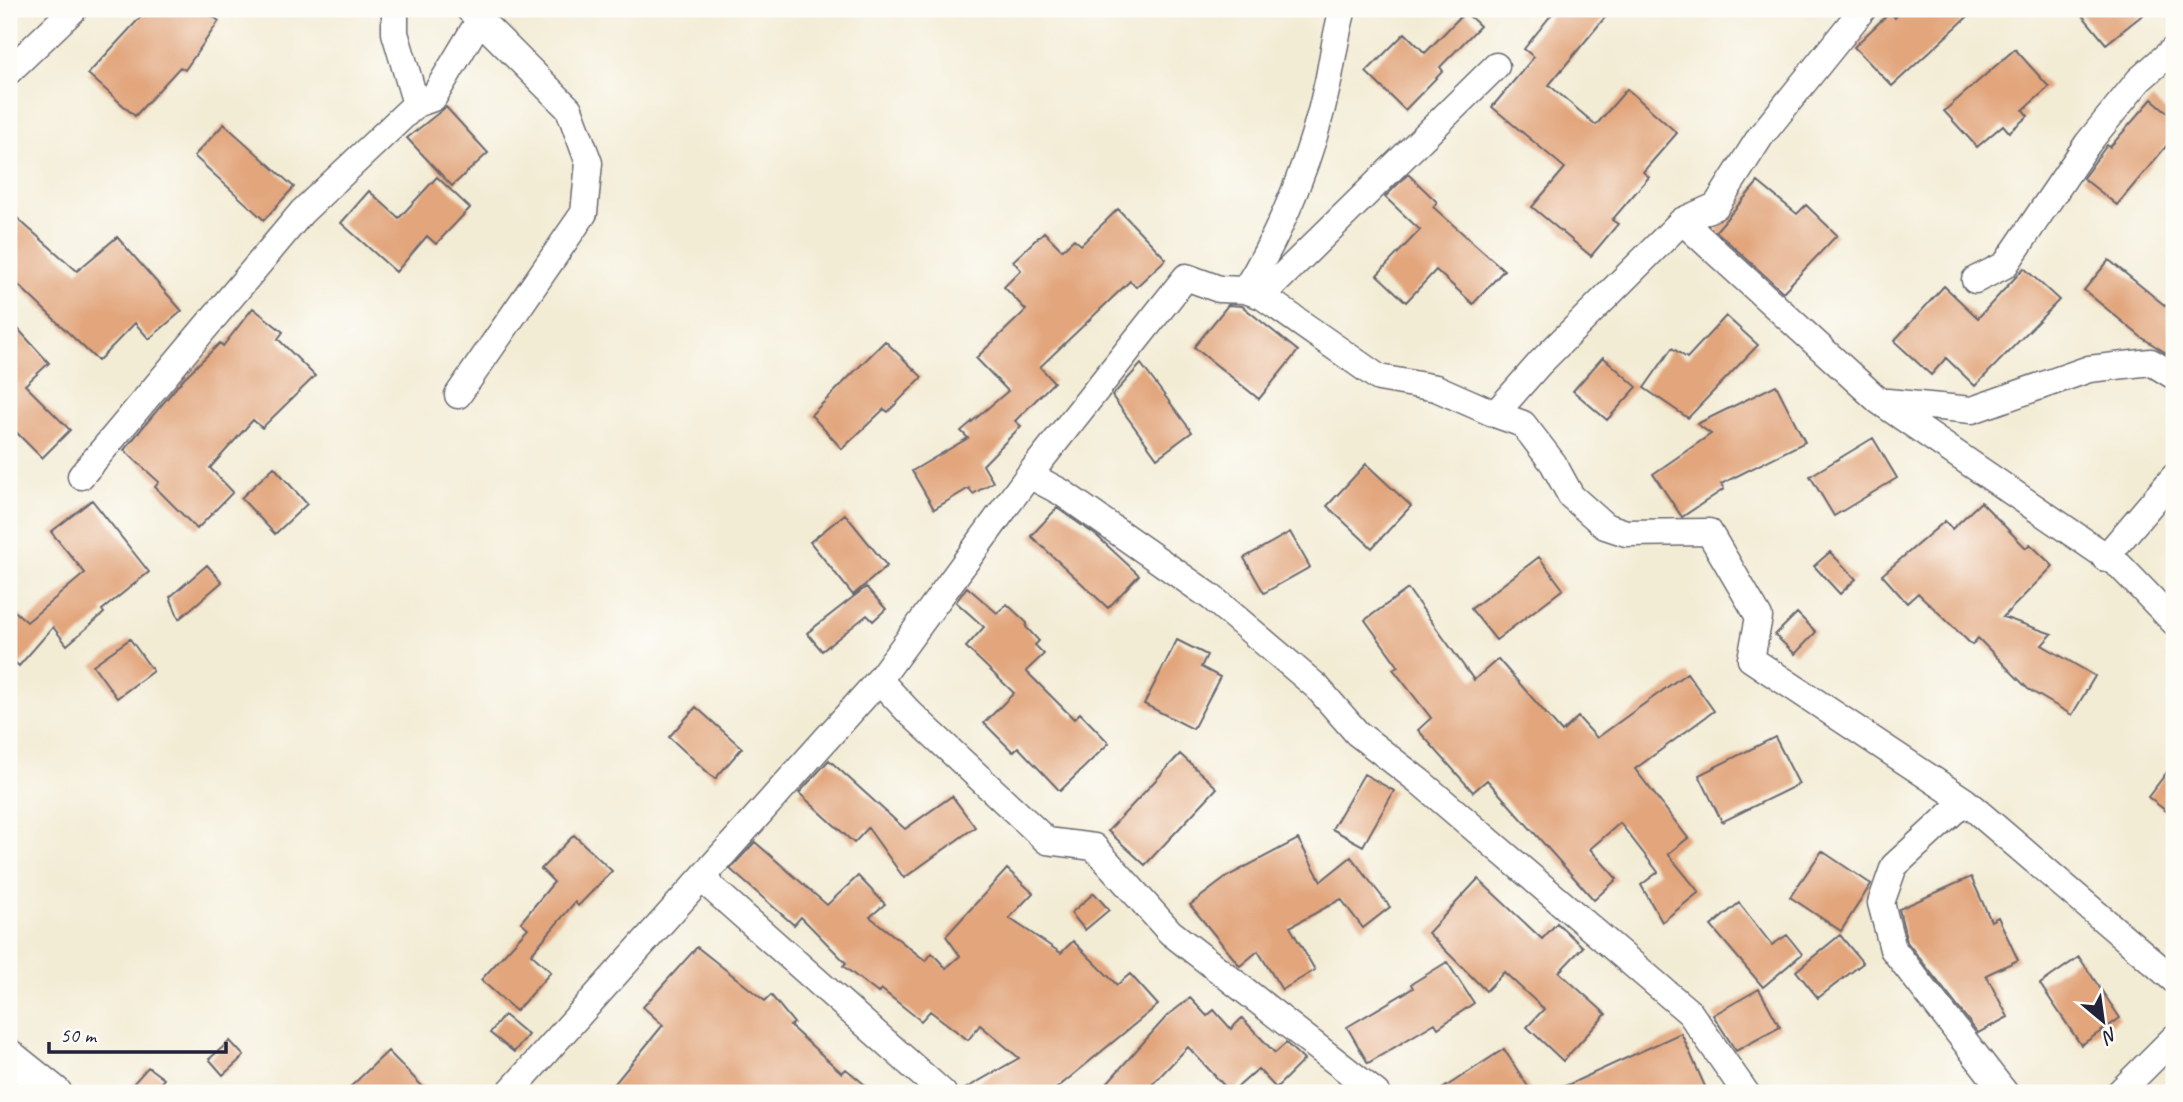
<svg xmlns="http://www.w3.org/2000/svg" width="2183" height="1102" font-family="Caveat,sans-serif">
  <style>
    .building { fill: #e2a57b }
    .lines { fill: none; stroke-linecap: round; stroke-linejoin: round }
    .minor-casing { stroke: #6b6971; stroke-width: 29 }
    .tertiary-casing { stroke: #6b6971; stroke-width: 36 }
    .minor { stroke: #fff; stroke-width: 26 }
    .tertiary { stroke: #fff; stroke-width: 33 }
  </style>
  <rect width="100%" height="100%" fill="#fdfcf7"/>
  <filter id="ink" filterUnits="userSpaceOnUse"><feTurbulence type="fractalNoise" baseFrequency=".0143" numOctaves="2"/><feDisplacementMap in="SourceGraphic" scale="14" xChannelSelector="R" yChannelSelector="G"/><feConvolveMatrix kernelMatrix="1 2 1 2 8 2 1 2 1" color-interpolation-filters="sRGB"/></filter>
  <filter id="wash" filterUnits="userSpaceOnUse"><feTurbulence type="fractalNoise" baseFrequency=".00686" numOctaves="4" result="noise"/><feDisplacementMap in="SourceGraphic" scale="28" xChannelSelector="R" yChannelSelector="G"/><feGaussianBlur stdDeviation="1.57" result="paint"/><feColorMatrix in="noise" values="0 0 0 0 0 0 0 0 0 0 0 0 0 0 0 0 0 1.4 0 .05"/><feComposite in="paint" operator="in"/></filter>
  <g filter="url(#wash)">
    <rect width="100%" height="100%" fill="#f3ecd5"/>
    <g id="blocks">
      <path class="building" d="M148,9h54l17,12 -34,49 -5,-3 -45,49 -47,-42z
        M1556,9h56l-63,76 47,40 31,-36 50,44 -34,39 6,5 -37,43 6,4 -27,32 -59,-49 33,-39 -73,-61 42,-50 -10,-8z
        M1903,9h73l-84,77 -38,-39 36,-35 5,6z
        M2077,9h73l-44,35z
        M1465,12l15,14 -40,41 3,4 -38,39 -39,-38 39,-39 20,20z
        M2015,49l34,38 -26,23 5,6 -19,16 -6,-7 -26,22 -33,-36z
        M2152,99l22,19v19l-57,68 -34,-27 24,-33 3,2z
        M446,107l42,46 -36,33 -45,-48z
        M224,124l70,63 -30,33 -70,-64z
        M1408,174l29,28 -4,5 71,63 -31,34 -37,-34 -30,32 -29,-27 43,-45 -35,-33z
        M437,177l33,31 -34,36 -9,-8 -31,36 -55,-49 28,-32 30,27z
        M1758,182l39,32 9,-9 31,30 -54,57 -67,-61z
        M1118,209l48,50 -30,28 -6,-6 -90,86 14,15 -39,39 6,5 -38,39 10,17 -20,12 -4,-6 -35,21 -22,-38 56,-33 -7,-7 47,-40 -32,-33 50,-48 -22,-23 17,-17 -8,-9 31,-29 18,18 12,-11 7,6z
        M9,211l68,60 40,-34 65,74 -33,28 -14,-16 -37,38 -89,-85z
        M2109,260l65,53v45l-33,-21 -57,-47z
        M2024,268l35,32 -84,86 -29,-28 -15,17 -37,-34 50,-55 34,32z
        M1228,305l14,1 56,45 -39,48 -65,-52z
        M253,308l30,24 -5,7 37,37 -53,52 -9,-8 -43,48 23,24 -36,37 -42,-42 4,-5 -35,-32 60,-72 36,-35 3,3z
        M1726,316l32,29 -70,73 -44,-30 28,-40 15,10z
        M9,319l40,44 -24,22 45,45 -28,28 -33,-33z
        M885,341l37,36 -34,35 -4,-3 -42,40 -31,-34z
        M1603,357l34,30 -30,33 -34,-29z
        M1141,364l51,68 -35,26 -45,-62z
        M1776,385l29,57 -84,42 3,5 -42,28 -29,-43 58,-40 -14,-10z
        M1873,438l24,40 -63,38 -24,-40z
        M1366,464l45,42 -39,42 -45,-42z
        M274,467l33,37 -32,30 -34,-36z
        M92,500l57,72 -47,38 2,3 -37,32 -14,-18 -34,39 -10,-9v-51l18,16 58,-49 -34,-41z
        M1981,502l45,46 4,-4 23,22 -50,51 49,17 -10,11 53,31 -23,39 -44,-26 -50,-51 -6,7 -54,-52 -11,10 -25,-28 63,-54 7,8z
        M1057,508l40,28 42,39 -31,33 -77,-72z
        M845,514l42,52 -34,29 -43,-53z
        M1290,532l20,35 -46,26 -20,-35z
        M1830,552l26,27 -16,15 -26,-28z
        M1539,557l24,32 -67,51 -25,-31z
        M207,565l15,17 -43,37 -9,-22z
        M866,587l20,22 -13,12 -6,-6 -45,36 -15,-18z
        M967,587l30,26 10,-9 20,19 -1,4 13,14 -4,4 9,9 -18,17 48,48 6,-6 29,30 -49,48 -42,-44 -5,5 -29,-29 30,-30 -48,-46 18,-20 -28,-25z
        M1408,589l66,91 24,-21 64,73 16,-15 19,21 90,-65 27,38 -79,58 53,69 -20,16 31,38 -37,30 -21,-37 17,-13 -38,-49 -30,26 27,30 -23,21 -107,-120 -14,12 -55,-62 13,-12 -38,-49 5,-3 -33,-46z
        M1797,613l19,19 -21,22 -20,-19z
        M130,639l23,32 -36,27 -24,-33z
        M1177,640l30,15 -6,12 19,10 -27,52 -49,-25z
        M696,707l46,41 -27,31 -46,-42z
        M1775,737l24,47 -77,38 -23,-47z
        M1180,754l37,34 -72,77 -37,-34z
        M829,760l76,69 47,-33 23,31 -71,51 -36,-50 -14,15 -55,-50z
        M2174,763v54l-26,-20z
        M1364,774l30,17 -31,55 -31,-17z
        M574,835l38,36 -34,35 -3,-4 -44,52 20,18 -35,39 -35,-31 47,-52 -7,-6 33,-40 -13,-13z
        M1298,839l23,42 30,-24 39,50 -27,21 -22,-29 -51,28 25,43 -33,20 -24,-39 -18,15 -50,-61 38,-29z
        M755,842l72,63 31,-29 27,28 -15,13 56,44 6,-8 14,15 14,-12 -14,-20 61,-67 26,24 -24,25 52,35 12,-12 44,44 13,-11 28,31 -107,88h-93l61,-35 -39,-33 -12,15 -38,-29 -9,10 -40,-32 -3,4 -35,-27 3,-3 -45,-46 -7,8 -64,-56z
        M1822,851l49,33 -30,47 -51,-34z
        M1971,877l20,44 7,-4 20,43 -32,15 22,42 -30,16 -71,-91 -8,-33z
        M1478,879l64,60 15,-16 26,24 -24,25 47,42 -43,47 -36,-34 17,-18 -40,-37 -18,19 -58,-58z
        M1094,893l15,17 -24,20 -14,-17z
        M1739,903l33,42 15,-10 15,19 -39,33 -52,-61z
        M1840,935l23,28 -45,35 -22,-27z
        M697,947l68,54 6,-6 23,28 -4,3 52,47 4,-4 29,24h-268l56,-68 -20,-18z
        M2079,957l41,61 -39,27 -41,-61z
        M1447,962l27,41 -36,25 -3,-5 -67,40 -21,-36 66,-39 -2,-4z
        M1759,989l21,38 -44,24 -23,-36z
        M1190,998l17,18 7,-6 17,19 11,-11 33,35 11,-10 18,17 -28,28 -18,-19 -27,24 -43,-46 -44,46h-46l69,-77z
        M504,1015l24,20 -14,17 -24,-19z
        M1681,1033l27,60h-158z
        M230,1041l14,15 -21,19 -14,-16z
        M1504,1049l28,44h-96z
        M388,1051l41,42h-85z
        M148,1067l16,12 -12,14h-27z"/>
    </g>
  </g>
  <g filter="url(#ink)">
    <use href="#blocks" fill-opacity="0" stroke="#6b6971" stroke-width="2"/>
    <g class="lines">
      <g class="minor-casing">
        <path id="minor" d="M395,9v24l21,71
          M9,71l65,-62
          M1682,221l197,180 241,165 54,56
          M1975,280l30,-15 83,-122 51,-63 35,-31
          M1245,290c38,-61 68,-137 83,-208 5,-25 8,-49 15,-73
          M1262,296l234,-230
          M458,395l126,-182 5,-50 -20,-54 -100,-100
          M1887,402l85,8 117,-41 62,-7 23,14
          M1495,414l28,10 30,39 18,33 34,30 21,7 83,-1 50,85 -8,42 214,142 -71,65 -13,37 12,46 112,144
          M1029,475l32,17 150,105 106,90 40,46 62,48 271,232 56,80
          M81,476l221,-264 114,-108 17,-6 46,-77
          M2105,558l69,-81
          M879,680l30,32 138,129 47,6 76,85 206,161
          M1965,801l209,179
          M702,879l241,214
          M509,1093l370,-413 150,-205 157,-198 33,12 26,1 17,6 117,82 57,10 59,26 45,-51 142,-142 34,-15 44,-69 103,-128
          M2119,1093l55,-55"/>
      </g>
      <g class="tertiary-casing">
        <path id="tertiary" d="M9,1056l46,37"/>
      </g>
      <use href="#minor" class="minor"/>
      <use href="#tertiary" class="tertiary"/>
    </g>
  </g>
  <rect width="2183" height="1102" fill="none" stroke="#fdfcf7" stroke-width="35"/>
  <g transform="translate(2103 1021) rotate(151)" stroke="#fdfcf7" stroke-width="5" paint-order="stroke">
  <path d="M0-5L12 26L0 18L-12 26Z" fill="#22223b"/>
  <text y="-10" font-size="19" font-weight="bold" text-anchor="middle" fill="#22223b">N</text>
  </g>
  <path d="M49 1042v10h177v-10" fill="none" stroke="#22223b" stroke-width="3.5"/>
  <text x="60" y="1042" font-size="21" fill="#22223b" stroke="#fdfcf7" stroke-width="5" paint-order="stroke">50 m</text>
</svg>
